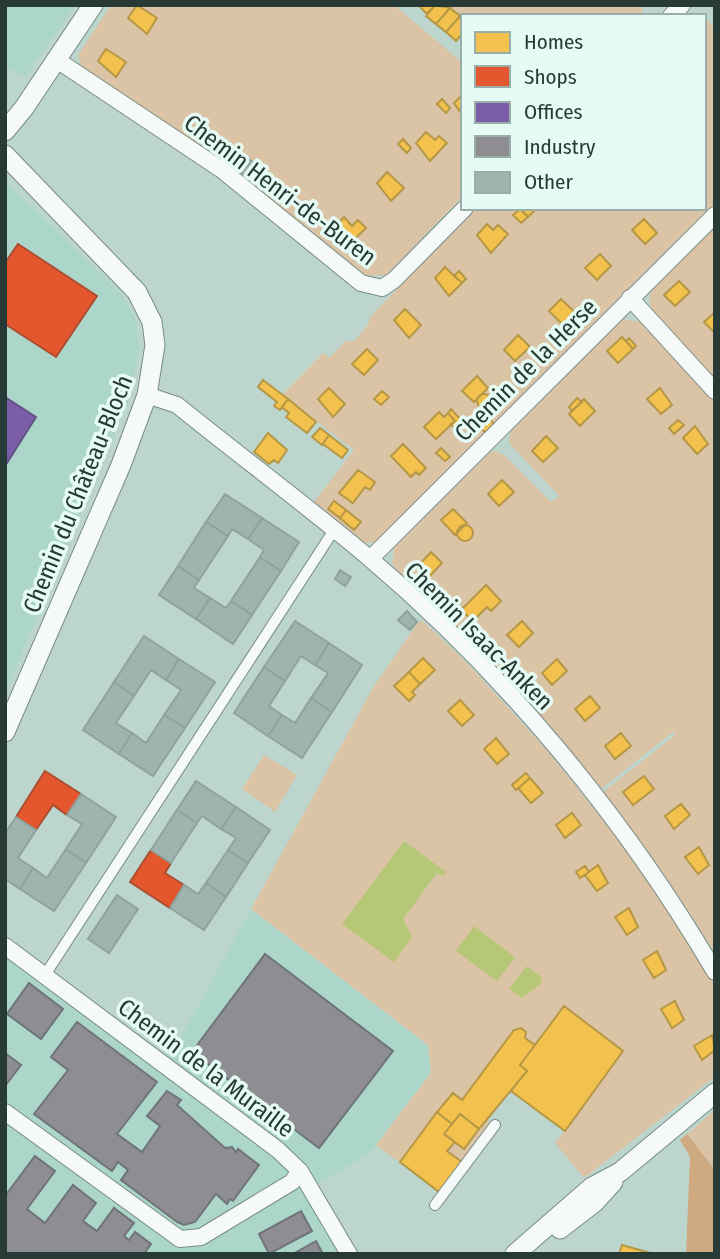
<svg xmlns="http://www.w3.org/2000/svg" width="720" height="1259" font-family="'Fira Sans Condensed',sans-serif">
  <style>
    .built { fill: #acd6ca }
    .green { fill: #dbc3a5; fill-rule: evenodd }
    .forest { fill: #cfaa80 }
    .water { fill: #b6c877 }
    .homes { fill: #f2c14e; stroke: #b59846; stroke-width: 2 }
    .shops { fill: #e4572e; stroke: #ac4e30; stroke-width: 2 }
    .offices { fill: #7b5ea7; stroke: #625385; stroke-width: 2 }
    .industry { fill: #8d8d92; stroke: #6f7476; stroke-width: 2 }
    .building { fill: #9fb4ae; stroke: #8fa39e; stroke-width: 2 }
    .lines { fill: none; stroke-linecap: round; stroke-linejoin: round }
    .pedestrian-casing { stroke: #778b85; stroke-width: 12 }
    .minor-casing { stroke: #778b85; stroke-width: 18 }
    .tertiary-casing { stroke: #778b85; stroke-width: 21 }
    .pedestrian { stroke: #f5f9f8; stroke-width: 10 }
    .minor { stroke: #f5f9f8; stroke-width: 16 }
    .tertiary { stroke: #f5f9f8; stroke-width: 19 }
    .labels { text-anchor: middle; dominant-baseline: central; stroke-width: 7; stroke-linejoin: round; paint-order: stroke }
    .street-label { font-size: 24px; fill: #283a35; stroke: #e5fbf4 }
  </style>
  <rect width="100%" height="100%" fill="#bcd6ce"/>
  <path class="built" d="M5,5h70l-50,72 -20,-11z
    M5,181l115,111 15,25 4,34 -11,52 -123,289z
    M251,909l177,136 3,27 -61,81 -67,39 37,62h-335v-304l152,117 22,-26z"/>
  <path class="green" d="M111,5h283l69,58v133l-77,79 -21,1 -136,-108 -147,-99 -4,-14z
    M447,5h195l1,11 -180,2z
    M704,16l11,12v179l-338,335 -13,1 -50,-41 40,-52 -72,-55 41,-42 6,5 17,-17h8l14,-16 2,-8 105,-109h229z
    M715,227v154l-63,-69 -3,-15 4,-9z
    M623,319l19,3 73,79v552l-57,-88 -55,-73 72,-57 -2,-3 -72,57 -90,-105 -113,-112 -6,-9 3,-21 90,-89 11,-2 8,4 47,47 8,-6 -50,-53 2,-16z
    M419,621l5,1 45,43 76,83 67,83 62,88 41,67v91l-131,101 -29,-35 9,-12 -55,-42 -22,30 4,4 -52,69 -63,-47 55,-72 -3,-28 -177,-136 123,-223zM405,841l33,31 -36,47z
    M264,755l33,20 -22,37 -33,-23z
    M715,1110v60l-28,-36z"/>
  <path class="forest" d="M687,1134l28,36v84h-29l4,-97 -10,-17z"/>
  <path class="water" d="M404,841l42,31 -3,4 -6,-3 -34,46 9,18 -18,25 -52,-38z
    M474,926l41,31 -18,24 -41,-30z
    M527,966l13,10 2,7 -20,15 -13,-9z"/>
  <path class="homes" d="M137,5l20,13 -10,16 -19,-16z
    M418,5h17l-8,9z
    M435,5l15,3 -14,16 -10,-8z
    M450,8l10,8 -14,16 -10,-8z
    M460,16l3,17 -7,8 -10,-9z
    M106,49l20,13 -10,15 -18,-16z
    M463,94v22l-9,-13z
    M442,99l8,9 -4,5 -9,-9z
    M426,132l9,8 4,-4 8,7 -17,18 -14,-18z
    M403,139l8,9 -4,5 -9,-9z
    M387,172l17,16 -13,13 -14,-18z
    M520,208h17l-9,9z
    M520,209l8,8 -7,6 -8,-8z
    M344,217l8,9 6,-6 8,8 -18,18 -15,-17z
    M644,219l13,14 -12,11 -13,-14z
    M487,224l6,6 5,-5 10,9 -17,19 -14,-18z
    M600,254l11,12 -14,14 -12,-12z
    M445,267l17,16 -13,13 -14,-18z
    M459,271l7,8 -4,4 -8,-7z
    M679,281l11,11 -15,14 -11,-11z
    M561,299l19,18 -8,8 -3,-4 -5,5 -15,-15z
    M405,309l16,16 -12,13 -15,-18z
    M715,312v21l-11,-11z
    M518,335l12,12 -15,14 -11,-11z
    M622,337l11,12 -15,14 -11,-12z
    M629,338l7,8 -3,3 -7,-8z
    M367,349l11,11 -14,15 -12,-11z
    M477,376l11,12 -14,14 -12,-11z
    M263,380l25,19 -8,11 -6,-4 3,-4 -19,-15z
    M329,388l16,16 -12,13 -15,-18z
    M660,388l12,17 -11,9 -14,-15z
    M382,391l7,6 -8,8 -7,-6z
    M477 401a7 7 0 1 1 14 0a7 7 0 1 1-14 0Z
    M577,398l5,4 -10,9 -3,-4z
    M288,399l28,23 -9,11 -21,-16 3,-4 -7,-6z
    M584,399l11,12 -15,15 -11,-12z
    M451,409l11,12 -8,7 -3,-4 4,-3 -7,-8z
    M439,412l5,5 4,-4 7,8 -19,18 -12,-12z
    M486,416l8,8 -8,9 -9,-8z
    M678,420l6,5 -10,9 -5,-6z
    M695,426l13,18 -11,10 -14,-16z
    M320,428l9,7 -7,10 -10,-8z
    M268,433l19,17 -9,13 -4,-3 -5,4 -15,-12z
    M329,435l19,15 -6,8 -19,-14z
    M546,436l12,12 -15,14 -11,-11z
    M403,444l23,24 -7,7 -3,-3 -5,5 -20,-21z
    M441,448l9,9 -5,4 -9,-8z
    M358,470l17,12 -5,8 -5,-3 -12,16 -14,-10z
    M502,480l12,12 -15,14 -11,-12z
    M334,501l12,9 -6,8 -12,-9z
    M453,509l14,14 -12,12 -14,-15z
    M346,510l15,12 -7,8 -14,-12z
    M457 533a8 8 0 1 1 16 0a8 8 0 1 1-16 0Z
    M431,552l11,11 -14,15 -11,-11z
    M486,585l15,16 -10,10 -4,-4 -14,14 -12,-11z
    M522,621l11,12 -14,14 -12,-12z
    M423,658l12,12 -15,14 -11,-12z
    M557,659l10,12 -15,14 -10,-12z
    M409,672l11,12 -8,8 3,3 -6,6 -15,-15z
    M590,696l10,12 -15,13 -10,-12z
    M460,700l14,15 -12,11 -14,-15z
    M621,733l10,13 -16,13 -10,-13z
    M496,738l13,16 -12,10 -13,-15z
    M526,773l4,5 -14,12 -4,-5z
    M644,776l10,13 -21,16 -10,-13z
    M530,778l13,15 -12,10 -13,-15z
    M681,804l9,11 -16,14 -9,-13z
    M572,813l9,12 -16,13 -9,-13z
    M699,847l10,18 -11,9 -13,-17z
    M598,865l10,18 -11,8 -12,-16z
    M585,866l4,6 -9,6 -4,-6z
    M629,908l9,19 -11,8 -12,-18z
    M657,951l9,19 -12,8 -11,-18z
    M675,1001l9,19 -12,8 -11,-19z
    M564,1006l59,45 -58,80 -54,-40 16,-20 -7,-6z
    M521,1028l5,4 -1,6 10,7 -15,20 7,6 -48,58 -19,-15 -8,10 -15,-12 16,-19 9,7 52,-70z
    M712,1035l3,15 -13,10 -8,-14z
    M437,1112l15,12 -8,10 11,8 -8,9 15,11 -23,30 -39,-30z
    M460,1114l19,15 -15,20 -20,-15z
    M622,1245l32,9h-35z"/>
  <path class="shops" d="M18,244l79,52 -41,61 -51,-33v-61z
    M45,771l36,23 -14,21 -14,-10 -17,25 -20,-13z
    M151,850l20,13 -6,10 19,12 -14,23 -40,-26z"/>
  <path class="offices" d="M5,397l31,20 -29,46 -2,-1z"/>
  <path class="industry" d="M265,954l128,97 -74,97 -127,-96z
    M29,983l34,26 -22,30 -34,-25z
    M77,1022l80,60 -40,52 25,18 18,-26 -13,-10 20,-25 14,9 -4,5 48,43 7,-1 4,5 2,-3 21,16 -26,36 -3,-2 -3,5 -11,-10 -21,28 -11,3 -7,-3 -56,-42 7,-10 -10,-8 -6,9 -78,-57 34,-44 -17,-13z
    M5,1053l16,12 -16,21z
    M35,1156l20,15 -28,38 18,14 28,-38 23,18 -13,18 14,10 17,-23 20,15 -10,13 5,4 6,-8 16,12 -7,10h-139v-58z
    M301,1211l11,20 -43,23 -10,-20z
    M316,1241l7,13h-30z"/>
  <path class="building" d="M241,153l13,10 -2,3 -14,-10z
    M238,156l14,10 -2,3 -14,-10z
    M236,159l14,10 -5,6 -13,-9z
    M225,494l37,24 -14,21 -16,-10 -4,7 -22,-14z
    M262,518l37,24 -18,29 -21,-14 4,-7 -16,-11z
    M206,522l22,14 -29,44 -21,-14z
    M260,557l21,14 -29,44 -21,-14z
    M178,566l21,14 -5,8 16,10 -14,21 -37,-24z
    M340,570l11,7 -6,9 -10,-7z
    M210,598l16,10 5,-7 21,14 -19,29 -37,-25z
    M407,611l10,11 -7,8 -12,-10z
    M295,621l34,22 -14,22 -14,-9 -16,25 -21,-14z
    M144,636l35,23 -13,21 -15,-10 -17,26 -20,-14z
    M329,643l33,22 -30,47 -21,-14 17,-25 -13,-8z
    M179,659l36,23 -30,46 -21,-13 17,-25 -15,-10z
    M264,667l21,14 -16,25 13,9 -14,21 -34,-23z
    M114,682l20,14 -18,27 16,10 -13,21 -36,-24z
    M311,698l21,14 -30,46 -34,-22 14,-21 13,8z
    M164,715l21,13 -32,48 -34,-22 13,-21 14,10z
    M196,781l40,26 -15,22 -19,-13 -5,7 -20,-13z
    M81,794l35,23 -30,46 -20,-14 16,-25 -15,-9z
    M236,807l34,23 -22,33 -20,-13 8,-12 -15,-9z
    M177,810l20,13 -26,40 -20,-13z
    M16,817l20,13 -18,28 15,10 -13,21 -15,-10v-46z
    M66,849l20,14 -32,48 -34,-22 13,-21 14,10z
    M228,850l20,13 -22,34 -20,-14z
    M206,883l20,14 -22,33 -34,-22 14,-23 14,9z
    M117,895l21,14 -29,44 -21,-14z"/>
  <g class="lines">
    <g class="pedestrian-casing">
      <path id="pedestrian" d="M45,975l289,-445
        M435,1205l60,-80"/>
    </g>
    <g class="minor-casing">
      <path id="minor" d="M671,16l11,-11
        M57,60l165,110 139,113 21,5 12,-8 71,-72
        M630,298l85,93
        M147,395l30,10c63,51 129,100 191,152 137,116 256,260 347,415
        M370,559l345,-344
        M5,946l273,204 22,21 49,83
        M5,1112l175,127 21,-2 91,-55 8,-11"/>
    </g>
    <g class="tertiary-casing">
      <path id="tertiary" d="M5,131l19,-23 69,-103
        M5,155l132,137 15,30 3,23 -8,50 -26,70 -116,267
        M560,1229l35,-27 18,-20
        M515,1254l77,-67 28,-15 95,-79"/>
    </g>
    <use href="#pedestrian" class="pedestrian"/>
    <use href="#minor" class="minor"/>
    <use href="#tertiary" class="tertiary"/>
  </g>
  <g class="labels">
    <g class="street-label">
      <text transform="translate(280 190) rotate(37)">Chemin Henri-de-Buren</text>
      <text transform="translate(526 370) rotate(-45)">Chemin de la Herse</text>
      <text transform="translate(78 494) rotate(-68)">Chemin du Château-Bloch</text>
      <text transform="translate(479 636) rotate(45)">Chemin Isaac-Anken</text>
      <text transform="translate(206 1068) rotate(37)">Chemin de la Muraille</text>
    </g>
  </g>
  <rect width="720" height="1259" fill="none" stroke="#283a35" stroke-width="14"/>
  <rect x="461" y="14" width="245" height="196" fill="#e5fbf4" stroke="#99aea8" stroke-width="2"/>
  <rect x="475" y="32" width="35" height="21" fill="#f2c14e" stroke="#99aea8" stroke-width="2"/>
  <text x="524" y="49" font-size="21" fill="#283a35">Homes</text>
  <rect x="475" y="66" width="35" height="21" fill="#e4572e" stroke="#99aea8" stroke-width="2"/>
  <text x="524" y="84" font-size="21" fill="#283a35">Shops</text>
  <rect x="475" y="102" width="35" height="21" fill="#7b5ea7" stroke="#99aea8" stroke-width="2"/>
  <text x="524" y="119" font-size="21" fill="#283a35">Offices</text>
  <rect x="475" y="136" width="35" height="21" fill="#8d8d92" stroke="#99aea8" stroke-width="2"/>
  <text x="524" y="154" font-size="21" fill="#283a35">Industry</text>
  <rect x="475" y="172" width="35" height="21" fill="#9fb4ae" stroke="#99aea8" stroke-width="2"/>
  <text x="524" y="189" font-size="21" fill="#283a35">Other</text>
</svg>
